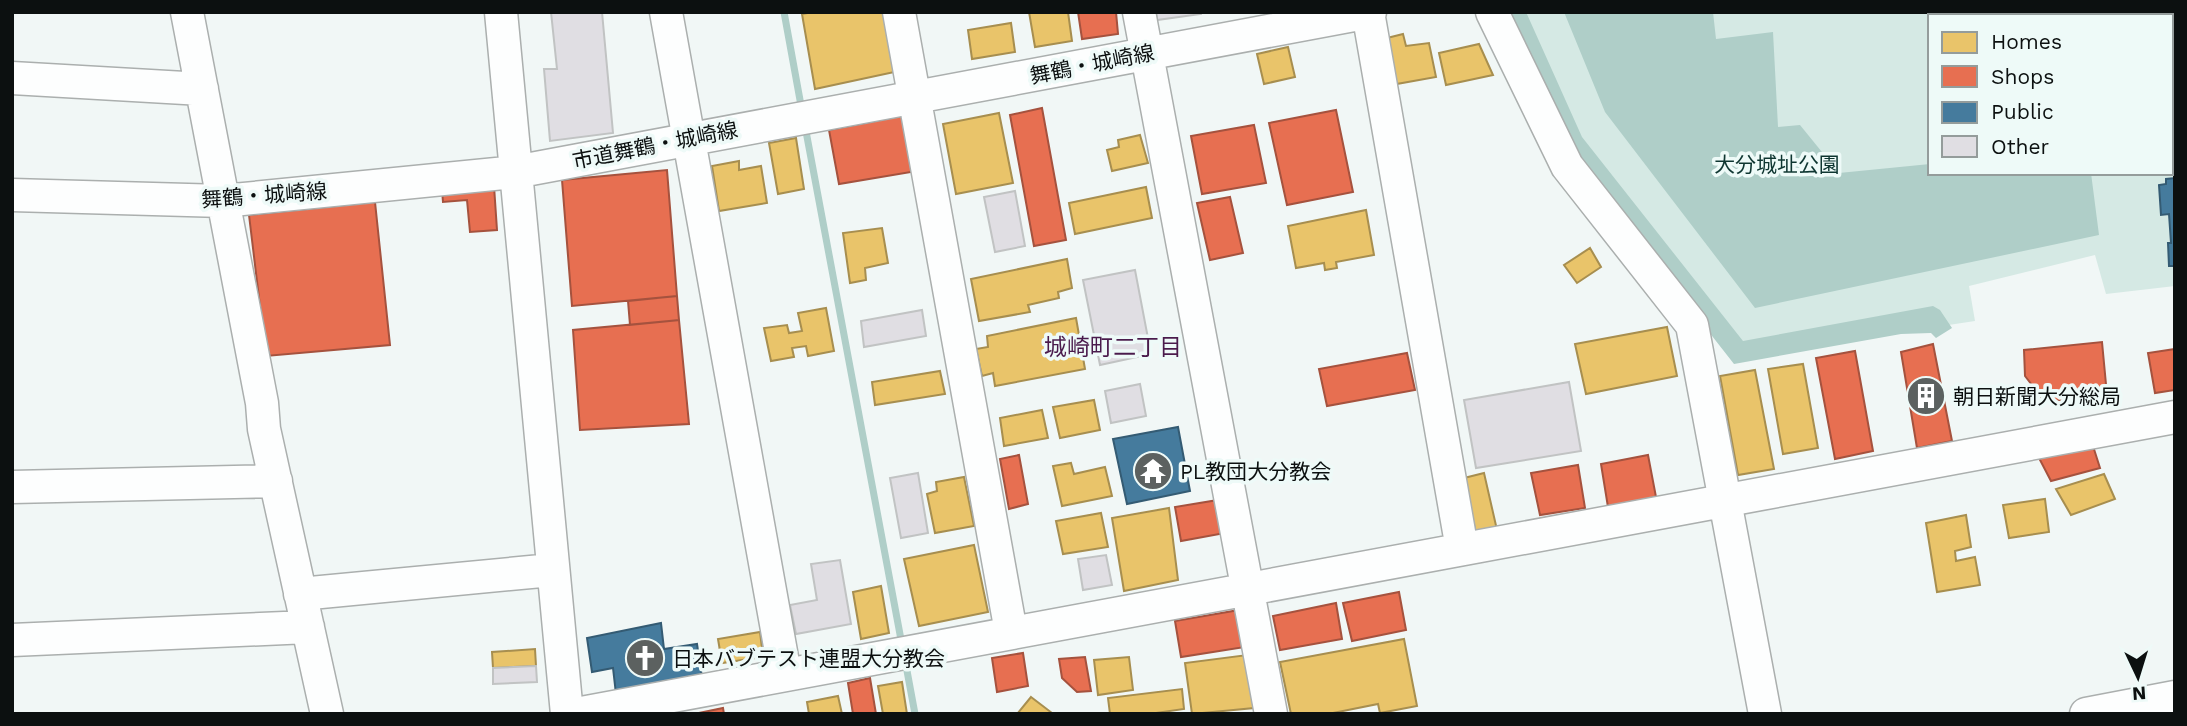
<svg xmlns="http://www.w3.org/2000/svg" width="2187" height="726" font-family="'Work Sans','Noto Sans JP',sans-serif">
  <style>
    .green { fill: #d5e9e4; fill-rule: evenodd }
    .water { fill: #afcec8 }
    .homes { fill: #e9c46a; stroke: #a78e4f; stroke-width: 2 }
    .shops { fill: #e76f51; stroke: #a5523e; stroke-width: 2 }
    .public { fill: #457b9d; stroke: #345b73; stroke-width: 2 }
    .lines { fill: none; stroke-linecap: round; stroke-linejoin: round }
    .stream { stroke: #afcec8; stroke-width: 7 }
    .building { fill: #e0dee3; stroke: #c1c3c3; stroke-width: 2 }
    .minor-casing { stroke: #abafae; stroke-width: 35 }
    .minor { stroke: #fdfefe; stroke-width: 32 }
    .labels { text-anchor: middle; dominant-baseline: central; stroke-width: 7; stroke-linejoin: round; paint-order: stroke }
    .street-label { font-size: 21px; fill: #0c1010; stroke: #eefaf8 }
    .park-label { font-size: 21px; fill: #0e3631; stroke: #eefaf8 }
    .poi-label { font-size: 21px; fill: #0c1010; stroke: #eefaf8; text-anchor: start }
    .neighbourhood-label { font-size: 23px; fill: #4a1b4c; stroke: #eefaf8 }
  </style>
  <rect width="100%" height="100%" fill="#f1f7f6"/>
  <path class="green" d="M1513,12h662v274l-69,8 -11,-39 -126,31 6,35 -238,36 -167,-207zM1930,16h241v157h-241z"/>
  <path class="water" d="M1507,12h19l56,125 161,204 190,-35 7,4 12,18 -16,10 -5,-5 -30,1 -167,30 -162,-207z
    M1564,12h149l3,27 57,-7 5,95 22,-2 39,48 91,-9v9h161l8,62 -344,73 -150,-196z"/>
  <path class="homes" d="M813,12h74l12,59 -84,18 -13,-75z
    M1029,12h39l4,29 -37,6z
    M1011,23l4,29 -43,7 -4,-29z
    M1403,34l3,12 23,-3 7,34 -45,8 -8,-46z
    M1479,44l14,31 -47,10 -7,-32z
    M1288,47l7,30 -31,7 -7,-30z
    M999,113l14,70 -57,11 -13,-70z
    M1140,135l8,28 -36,8 -5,-21 12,-3 -1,-7z
    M796,138l8,51 -26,5 -9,-51z
    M739,161v9l22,-4 6,37 -48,8 -7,-45z
    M1146,187l6,31 -77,16 -6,-31z
    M1366,210l8,45 -38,7 1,6 -12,2 -1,-7 -28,5 -8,-42z
    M882,228l6,35 -23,5 1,12 -16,3 -7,-50z
    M1590,248l11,19 -24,16 -13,-18z
    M1067,259l5,29 -14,4 1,6 -31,7 2,7 -51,9 -8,-42z
    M826,308l8,43 -26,5 -2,-10 -14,2 2,9 -23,4 -7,-33 23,-3 2,8 13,-2 -4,-18z
    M1076,318l9,51 -90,17 -2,-13 -11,3 -6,-27 12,-2 -1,-11z
    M1667,327l10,49 -91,18 -11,-50z
    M1803,364l15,84 -35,6 -15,-85z
    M1755,370l19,99 -36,6 -18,-99z
    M940,371l5,23 -70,11 -3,-23z
    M1094,400l6,30 -40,8 -7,-31z
    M1042,410l6,28 -44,8 -4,-28z
    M1071,463l3,11 31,-7 7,29 -50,10 -9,-40z
    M1484,473l13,57 -21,4 -12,-56z
    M2104,474l11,25 -44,16 -15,-26z
    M964,477l10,49 -39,7 -8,-39 10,-3 -1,-9z
    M2045,499l4,33 -40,6 -6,-33z
    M1169,508l9,72 -54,11 -12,-73z
    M1101,513l7,34 -45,7 -7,-33z
    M1966,515l5,32 -16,4 1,10 19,-4 5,28 -43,7 -11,-69z
    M974,545l14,67 -69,14 -15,-67z
    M881,586l8,47 -28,6 -8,-47z
    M760,632l3,25 -41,6 -4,-24z
    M1404,639l13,67 -37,7 -2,-9 -50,10h-37l-11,-52z
    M535,649l1,17 -43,2 -1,-16z
    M1247,655l7,53 -62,6 -7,-51z
    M1129,657l4,33 -35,5 -4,-35z
    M902,682l5,32h-24l-5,-28z
    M1182,689l2,20 -35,5h-39l-2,-16z
    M838,696l4,18h-33l-2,-12z
    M1031,697l21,16 -35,1z"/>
  <path class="shops" d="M1078,12h38l2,22 -36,5z
    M1042,108l24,132 -32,6 -24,-131z
    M1336,110l17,82 -66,13 -18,-82z
    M906,115l11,56 -78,13 -10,-54z
    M1254,125l12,58 -64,11 -11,-58z
    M667,170l10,126 -105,10 -10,-126z
    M494,186l3,44 -27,2 -3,-32 -24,2 -1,-12z
    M1230,197l13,56 -33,7 -13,-57z
    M375,202l15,143 -124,11 -17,-141z
    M677,296l2,24 -49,5 -2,-24z
    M679,320l10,104 -109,6 -7,-100z
    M2102,342l5,53 -62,7 -20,-26 -1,-26z
    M1933,344l19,97 -35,7 -16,-96z
    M2175,349v41l-20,3 -7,-40z
    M1855,351l18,100 -38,8 -19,-101z
    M1407,353l8,37 -88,16 -8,-37z
    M2093,446l7,22 -49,13 -12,-23z
    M1019,455l9,49 -19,5 -9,-50z
    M1648,455l8,42 -48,10 -7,-43z
    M1578,465l7,43 -45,7 -9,-42z
    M1218,500l7,33 -44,8 -6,-34z
    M1399,592l7,38 -54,11 -9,-38z
    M1336,603l6,36 -62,11 -7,-34z
    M1239,610l6,37 -64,10 -6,-36z
    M1023,653l5,33 -31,6 -5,-34z
    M1085,657l6,34 -14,1 -15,-14 -3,-19z
    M870,678l6,36h-23l-5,-31z
    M723,708l1,6h-30z"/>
  <path class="public" d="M2175,178v88h-6l-1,-23h3l-2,-29 -8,1 -2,-30 7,-1v-5z
    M1178,427l12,64 -63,13 -14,-65z
    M661,623l3,26 33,-5 5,33 -86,17 -3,-26 -21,4 -5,-34z"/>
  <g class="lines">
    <path class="stream" d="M784,12l18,99
      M805,126l97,519
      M905,660l10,54"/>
  </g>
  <path class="building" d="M551,12h51l11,121 -63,8 -6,-72h13z
    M1156,12h45v2l-44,6z
    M1015,191l10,55 -30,6 -11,-55z
    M1135,270l16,84 -51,11 -17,-85z
    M922,310l4,26 -62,11 -3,-26z
    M1569,382l12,69 -105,17 -12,-68z
    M1140,384l6,32 -35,7 -6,-32z
    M918,473l10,60 -27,5 -11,-60z
    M1106,555l6,30 -29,5 -5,-31z
    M840,560l11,64 -55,10 -6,-29 27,-5 -6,-36z
    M536,666l1,16 -44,2v-16z"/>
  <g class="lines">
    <g class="minor-casing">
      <path id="minor" d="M187,12l75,391 2,26 63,285
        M501,12l66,702
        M666,12l119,662
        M899,12l112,620
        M1139,12l132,702
        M1368,12l94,537
        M1492,12l75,154 125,159 73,389
        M12,78l190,11
        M12,195l211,6 292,-29 855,-160
        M12,487l264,-6
        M300,594l252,-24
        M12,640l296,-13
        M576,714l1599,-297
        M2086,714l89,-17"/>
    </g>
    <use href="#minor" class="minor"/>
  </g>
  <defs>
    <g id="building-disc" transform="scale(2.0125)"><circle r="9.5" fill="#5c6160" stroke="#eefaf8"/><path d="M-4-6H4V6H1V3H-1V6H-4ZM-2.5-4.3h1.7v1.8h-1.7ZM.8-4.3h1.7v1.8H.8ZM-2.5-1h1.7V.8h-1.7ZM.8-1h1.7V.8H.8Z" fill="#fff"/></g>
    <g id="temple-disc" transform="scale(2.0125)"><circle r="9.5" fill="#5c6160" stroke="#eefaf8"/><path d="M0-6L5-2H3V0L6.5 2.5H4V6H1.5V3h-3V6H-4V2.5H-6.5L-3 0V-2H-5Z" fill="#fff"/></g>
    <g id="church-disc" transform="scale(2.0125)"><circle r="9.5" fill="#5c6160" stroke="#eefaf8"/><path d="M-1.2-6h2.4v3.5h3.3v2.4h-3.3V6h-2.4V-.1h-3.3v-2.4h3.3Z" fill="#fff"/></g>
  </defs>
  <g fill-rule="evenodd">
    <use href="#building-disc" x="1926" y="396"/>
    <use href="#temple-disc" x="1153" y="471"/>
    <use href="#church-disc" x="645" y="658"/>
  </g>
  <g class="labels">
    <g class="street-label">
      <text transform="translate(1092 64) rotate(-11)">舞鶴・城崎線</text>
      <text transform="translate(655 145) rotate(-11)">市道舞鶴・城崎線</text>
      <text transform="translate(264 195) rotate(-4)">舞鶴・城崎線</text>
    </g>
    <g class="park-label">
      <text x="1777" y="164">大分城址公園</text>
    </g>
    <g class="poi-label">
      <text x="1953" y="396">朝日新聞大分総局</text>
      <text x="1180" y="471">PL教団大分教会</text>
      <text x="672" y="658">日本バブテスト連盟大分教会</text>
    </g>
    <g class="neighbourhood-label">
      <text x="1113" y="347">城崎町二丁目</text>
    </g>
  </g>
  <rect width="2187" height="726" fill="none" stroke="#0c1010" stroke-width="28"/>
  <rect x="1928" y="14" width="245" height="161" fill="#eefaf8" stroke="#949c9b" stroke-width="2"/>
  <rect x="1942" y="32" width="35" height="21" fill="#e9c46a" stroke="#949c9b" stroke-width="2"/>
  <text x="1991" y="49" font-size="21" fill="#0c1010">Homes</text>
  <rect x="1942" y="66" width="35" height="21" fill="#e76f51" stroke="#949c9b" stroke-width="2"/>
  <text x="1991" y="84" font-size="21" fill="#0c1010">Shops</text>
  <rect x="1942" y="102" width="35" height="21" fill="#457b9d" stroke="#949c9b" stroke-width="2"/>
  <text x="1991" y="119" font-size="21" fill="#0c1010">Public</text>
  <rect x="1942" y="136" width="35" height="21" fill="#e0dee3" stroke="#949c9b" stroke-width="2"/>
  <text x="1991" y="154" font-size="21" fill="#0c1010">Other</text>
  <g transform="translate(2138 677) rotate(176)" stroke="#eefaf8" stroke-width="5" paint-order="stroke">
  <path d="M0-5L12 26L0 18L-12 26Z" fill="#0c1010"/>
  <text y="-10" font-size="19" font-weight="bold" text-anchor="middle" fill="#0c1010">N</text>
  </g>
</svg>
